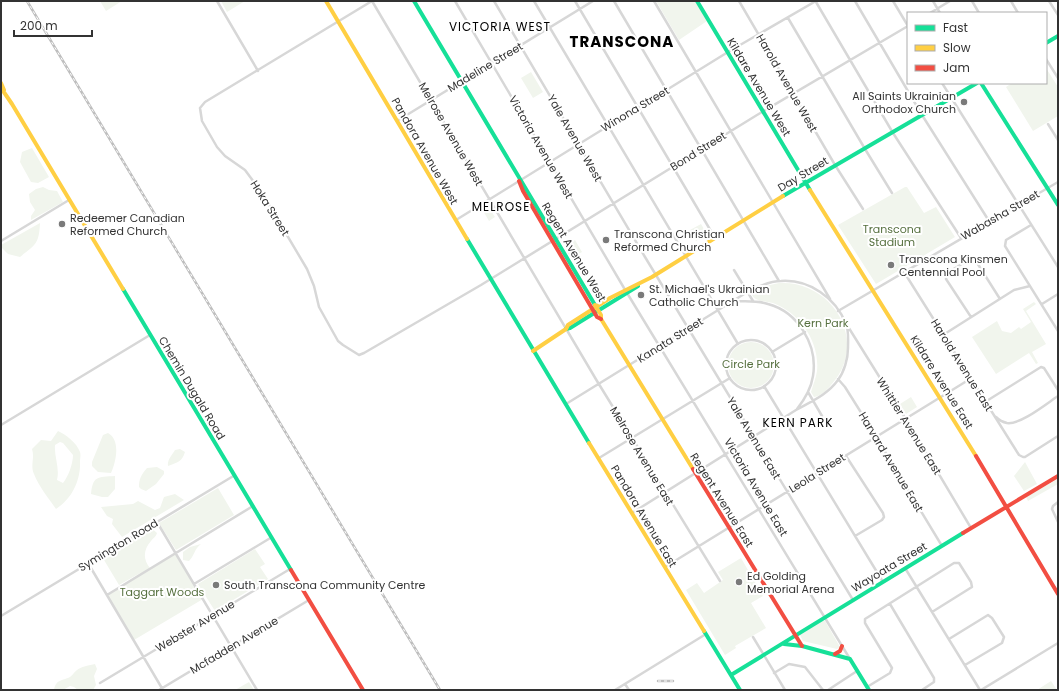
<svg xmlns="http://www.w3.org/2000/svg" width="1059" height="691" font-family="Poppins,sans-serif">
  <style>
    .green { fill: #f1f5ed; fill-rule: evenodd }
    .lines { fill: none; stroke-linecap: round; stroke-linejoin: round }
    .street { stroke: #d7d7d7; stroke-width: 2.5 }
    .fast { stroke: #16e098; stroke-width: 4 }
    .slow { stroke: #ffcf43; stroke-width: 4 }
    .jam { stroke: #f24e42; stroke-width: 4 }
    .rail-casing { stroke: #bebebe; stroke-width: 2.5 }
    .rail { stroke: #fff; stroke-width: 1; stroke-dasharray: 3; stroke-linecap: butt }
    .poi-dot { fill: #7a7a7a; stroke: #fff; stroke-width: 1.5 }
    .labels { text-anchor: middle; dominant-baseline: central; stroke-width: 4; stroke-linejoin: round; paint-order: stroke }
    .street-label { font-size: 11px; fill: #333; stroke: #fff }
    .poi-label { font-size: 11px; fill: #333; stroke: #fff; text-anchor: start }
    .park-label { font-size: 11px; fill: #56703f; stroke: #fff }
    .neighbourhood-label { font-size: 12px; letter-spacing: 1px; fill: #000; stroke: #fff }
    .district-label { font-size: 15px; font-weight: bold; letter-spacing: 1px; fill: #000; stroke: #fff }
  </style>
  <rect width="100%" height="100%" fill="#fff"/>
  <path class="green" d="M100,1h22l-16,10z
    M221,1h24l-18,11z
    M656,1h39l12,20 -28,19z
    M1046,68l12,19v29l-25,15 -27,-44 6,-4h34z
    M531,72l12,20 -10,6 -12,-20z
    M32,148l17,29 -11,6 -7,-1 -11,-20 2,-10z
    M43,187l6,3 8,1 6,11 -32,18v-4l4,-6 -5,-8 -1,-8 7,-5z
    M905,187h2l17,26 12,-6 19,30 -79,47 -38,-59z
    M488,206l7,11 -6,4 -7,-12z
    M40,223c-1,21 -4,21 -20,34l-12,-3 -7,-7v-2z
    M701,224l6,10 -11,7 -6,-11z
    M575,240l7,12 -11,6 -7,-11z
    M779,283c54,-3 91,59 52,102 -4,5 -10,11 -17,12l-3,-5c2,-7 5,-14 6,-21 3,-29 -17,-58 -44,-68 -7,-2 -17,-1 -21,-8v-3c9,-5 17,-7 27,-9z
    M1034,302l2,2 -10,7 20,33 -14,8 6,11 -2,1 -7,-11 -33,21 -24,-37 25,-16 5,10 9,2 8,-6 2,2 10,-7 -8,-13z
    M728 365a23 23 0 1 1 46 0a23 23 0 1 1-46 0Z
    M911,397l6,10 -11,7 -6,-10z
    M58,431c7,3 19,12 22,21 1,3 0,7 0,9 1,19 -8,38 -24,48 -7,-10 -18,-24 -22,-35 -4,-8 1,-16 -2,-25l9,-9 10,1zM60,442l3,1 10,12c0,9 -5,22 -10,28l-6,-3c3,-12 -3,-23 -2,-35z
    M108,433c13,7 8,29 3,40l-13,-1 -6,-6v-4l11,-27z
    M180,449l5,3c-3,10 -7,10 -17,14 -1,-6 4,-11 7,-16z
    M1025,462l12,22 -13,7 -10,-15z
    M157,467l7,4v3l-8,10 -10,7 -5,-2 -2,-2c0,-8 2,-12 8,-19z
    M115,476v13l-7,8h-6l-11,-3c2,-18 6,-17 24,-18z
    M1058,479v5l-30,17 -2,-4z
    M218,488l16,27 -58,35 -17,-27z
    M175,494l9,6 -62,37 -10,-13 1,-5 -6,-3 -6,-9 32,-3 5,-3 17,9 5,-2 4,-11z
    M149,526l8,7c-1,4 -4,5 -6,8 -8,9 -8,19 -1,27l25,-15 28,46 -69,41 -27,-45 35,-23 -23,13 -18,-30z
    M201,544c-7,5 -6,11 -12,17l-6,-1v-8l7,-5z
    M255,549l10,15 -5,3 8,12 -53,32 -17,-27z
    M741,558l22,38 -12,7 15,25 -31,18 1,2 -11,7 -39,-65 11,-7 7,10 19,-13 -5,-8z
    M822,621h3l15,26 -3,2 -34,-8 -3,-6z
    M95,664l2,5 -3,7 2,9 -3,5h-15l-4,-3 -4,-1 -7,4h-9c2,-11 8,-9 16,-13 3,-2 4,-5 7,-7 3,-3 13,-5 18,-6z
    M1051,681l6,9h-20z
    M249,682l5,8h-19z"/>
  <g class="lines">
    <path class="street" d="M217,1l41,70
      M372,1l-167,101 -5,6 2,13 15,26 8,9 20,14 17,23 45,76 7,17 5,21 19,34 5,4 16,10 5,-2 117,-68 276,-170 151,-89 -15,-25
      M372,1l225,380 123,200
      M455,1l169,287 226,371
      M494,1l151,256 208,343
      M534,1l204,343
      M575,1l140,237
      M614,1l165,280
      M654,1l176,298
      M739,1l96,164 28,44
      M855,1l67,114 67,106
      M933,1l7,12
      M972,1l7,12
      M1011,1l7,12
      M1049,1l9,14
      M816,2l77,131 68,105
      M930,13l20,-12
      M788,18l77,131 27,44
      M1046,59l12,19
      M942,83l116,184
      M397,121l196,-120
      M1048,124l10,16
      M456,220l272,-168 88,-51
      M1031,225l-25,15 -1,6 53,85
      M1,241l68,-41
      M734,270l19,31
      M904,272l115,183 4,2h2l33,-21
      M734,301c11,1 23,-1 34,3 30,8 50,41 45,72 -2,13 -8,23 -16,33
      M1042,304l16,-10
      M838,311l220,-129
      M971,317l-25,-38 1,-6 23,-14 4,-1 26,41
      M847,325l68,109 56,94
      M943,335l71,-45 16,-4
      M726 365a25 25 0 1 1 50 0a25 25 0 1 1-50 0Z
      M772,352l33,-20
      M838,379l7,8 22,35 75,124
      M764,386l119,196
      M808,392l14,24
      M985,402l56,-35 3,1 14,22
      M566,404l183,-113c10,-5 21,-10 32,-10 28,-2 55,17 65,43 3,7 2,17 2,24 0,11 -4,24 -10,32 -11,15 -26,21 -42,30l-164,103
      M996,417c3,3 6,5 11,6 13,2 39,-19 51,-27
      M1,425l149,-90
      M846,456l37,57 1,4 -2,3 -27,16
      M599,458l131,-80
      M1058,502l-5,4 -1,3 6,13
      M157,522l100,168
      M88,563l75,127
      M665,567l305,-188
      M905,568l75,122
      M194,584l78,-47
      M107,595l146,-89
      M890,604l44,74v4l-12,8
      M1,616l234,-141
      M753,637l32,53
      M949,639l39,-24 4,3 12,19 -2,6 -37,22
      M774,673l15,-9 16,3 18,23
      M100,683l190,-114
      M625,684l4,6
      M867,687l23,-14 2,-5 -27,-45v-4l89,-56h5l12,19 1,5 -40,25
      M159,690l150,-90
      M615,690l91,-56
      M828,690l29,-19
      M981,690l77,-47"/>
    <path class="fast" d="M414,1l181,304
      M697,1l113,189
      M1046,43l12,-7
      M981,83l77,122
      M783,196l194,-113
      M467,239l122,204
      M123,289l168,281
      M566,329l4,-1 68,-42
      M704,631l36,59
      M784,644l18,2 48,13 19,31
      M731,675l232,-142"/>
    <path class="slow" d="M326,1l141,238
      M1,83l3,7
      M1,88l11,16 111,185
      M810,190l166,266
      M595,305l6,10v4l92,150
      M533,351l33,-22 2,-4 42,-27 42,-21 131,-81
      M589,443l115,188"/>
    <path class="jam" d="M519,181l4,10 74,126 4,2
      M976,456l82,138
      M693,469l109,177
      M963,533l95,-57
      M291,570l72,120
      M835,654l5,-3 2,-5"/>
    <g class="rail-casing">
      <path id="rail" d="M27,1l413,689
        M658,681h15"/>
    </g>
    <use href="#rail" class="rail"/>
  </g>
  <g class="poi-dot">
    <circle cx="964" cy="102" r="4"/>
    <circle cx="62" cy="224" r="4"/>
    <circle cx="606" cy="240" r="4"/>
    <circle cx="891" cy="265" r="4"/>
    <circle cx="641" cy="295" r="4"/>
    <circle cx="739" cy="582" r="4"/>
    <circle cx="216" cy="585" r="4"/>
  </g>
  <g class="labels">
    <g class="street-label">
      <text transform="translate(485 67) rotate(-31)">Madeline Street</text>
      <text transform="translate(787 83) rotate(60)">Harold Avenue West</text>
      <text transform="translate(759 87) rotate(59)">Kildare Avenue West</text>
      <text transform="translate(635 109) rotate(-31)">Winona Street</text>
      <text transform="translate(451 134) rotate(60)">Melrose Avenue West</text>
      <text transform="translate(575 138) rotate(60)">Yale Avenue West</text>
      <text transform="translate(541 147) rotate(60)">Victoria Avenue West</text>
      <text transform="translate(425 151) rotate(60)">Pandora Avenue West</text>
      <text transform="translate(698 151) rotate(-32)">Bond Street</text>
      <text transform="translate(803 174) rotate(-31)">Day Street</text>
      <text transform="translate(270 208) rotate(58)">Hoka Street</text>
      <text transform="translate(1000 215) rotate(-30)">Wabasha Street</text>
      <text transform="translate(574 252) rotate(59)">Regent Avenue West</text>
      <text transform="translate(670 340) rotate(-32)">Kanata Street</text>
      <text transform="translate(962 365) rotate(58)">Harold Avenue East</text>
      <text transform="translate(942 382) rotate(58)">Kildare Avenue East</text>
      <text transform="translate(192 388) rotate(59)">Chemin Dugald Road</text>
      <text transform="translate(909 426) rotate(58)">Whittier Avenue East</text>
      <text transform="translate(754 438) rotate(59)">Yale Avenue East</text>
      <text transform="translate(642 456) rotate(59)">Melrose Avenue East</text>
      <text transform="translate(891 462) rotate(59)">Harvard Avenue East</text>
      <text transform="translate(817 473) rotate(-32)">Leola Street</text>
      <text transform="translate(756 487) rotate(59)">Victoria Avenue East</text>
      <text transform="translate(722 500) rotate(58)">Regent Avenue East</text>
      <text transform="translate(644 516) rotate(59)">Pandora Avenue East</text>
      <text transform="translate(118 545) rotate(-31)">Symington Road</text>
      <text transform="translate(889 567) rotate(-31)">Wayoata Street</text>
      <text transform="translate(195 626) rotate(-31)">Webster Avenue</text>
      <text transform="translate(234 645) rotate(-31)">Mcfadden Avenue</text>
    </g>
    <g class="poi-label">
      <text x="956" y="96" text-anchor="end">All Saints Ukrainian<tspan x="956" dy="13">Orthodox Church</tspan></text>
      <text x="70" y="218">Redeemer Canadian<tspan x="70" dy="13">Reformed Church</tspan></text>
      <text x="614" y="234">Transcona Christian<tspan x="614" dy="13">Reformed Church</tspan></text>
      <text x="899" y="259">Transcona Kinsmen<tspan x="899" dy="13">Centennial Pool</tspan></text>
      <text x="649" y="289">St. Michael's Ukrainian<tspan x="649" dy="13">Catholic Church</tspan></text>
      <text x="747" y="576">Ed Golding<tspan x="747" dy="13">Memorial Arena</tspan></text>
      <text x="224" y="585">South Transcona Community Centre</text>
    </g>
    <g class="park-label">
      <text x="892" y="229">Transcona<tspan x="892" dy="13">Stadium</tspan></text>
      <text x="823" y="323">Kern Park</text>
      <text x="751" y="364">Circle Park</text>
      <text x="162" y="592">Taggart Woods</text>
    </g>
    <g class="neighbourhood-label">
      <text x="500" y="26">VICTORIA WEST</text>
      <text x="501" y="206">MELROSE</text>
      <text x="798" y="422">KERN PARK</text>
    </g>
    <g class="district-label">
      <text x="622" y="41">TRANSCONA</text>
    </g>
  </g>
  <rect width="1059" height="691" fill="none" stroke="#333333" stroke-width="4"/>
  <rect x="907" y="12" width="140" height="72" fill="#ffffff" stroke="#adadad"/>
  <rect x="915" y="25" width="20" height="6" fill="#16e098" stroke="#adadad"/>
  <text x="943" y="32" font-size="12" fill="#333333">Fast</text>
  <rect x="915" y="45" width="20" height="6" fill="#ffcf43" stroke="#adadad"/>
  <text x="943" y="52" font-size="12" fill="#333333">Slow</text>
  <rect x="915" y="65" width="20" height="6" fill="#f24e42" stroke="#adadad"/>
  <text x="943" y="72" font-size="12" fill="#333333">Jam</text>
  <path d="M14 30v6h78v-6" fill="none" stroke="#333333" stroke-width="2"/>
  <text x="20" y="30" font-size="12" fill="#333333" stroke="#ffffff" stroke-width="3" paint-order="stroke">200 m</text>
</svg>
